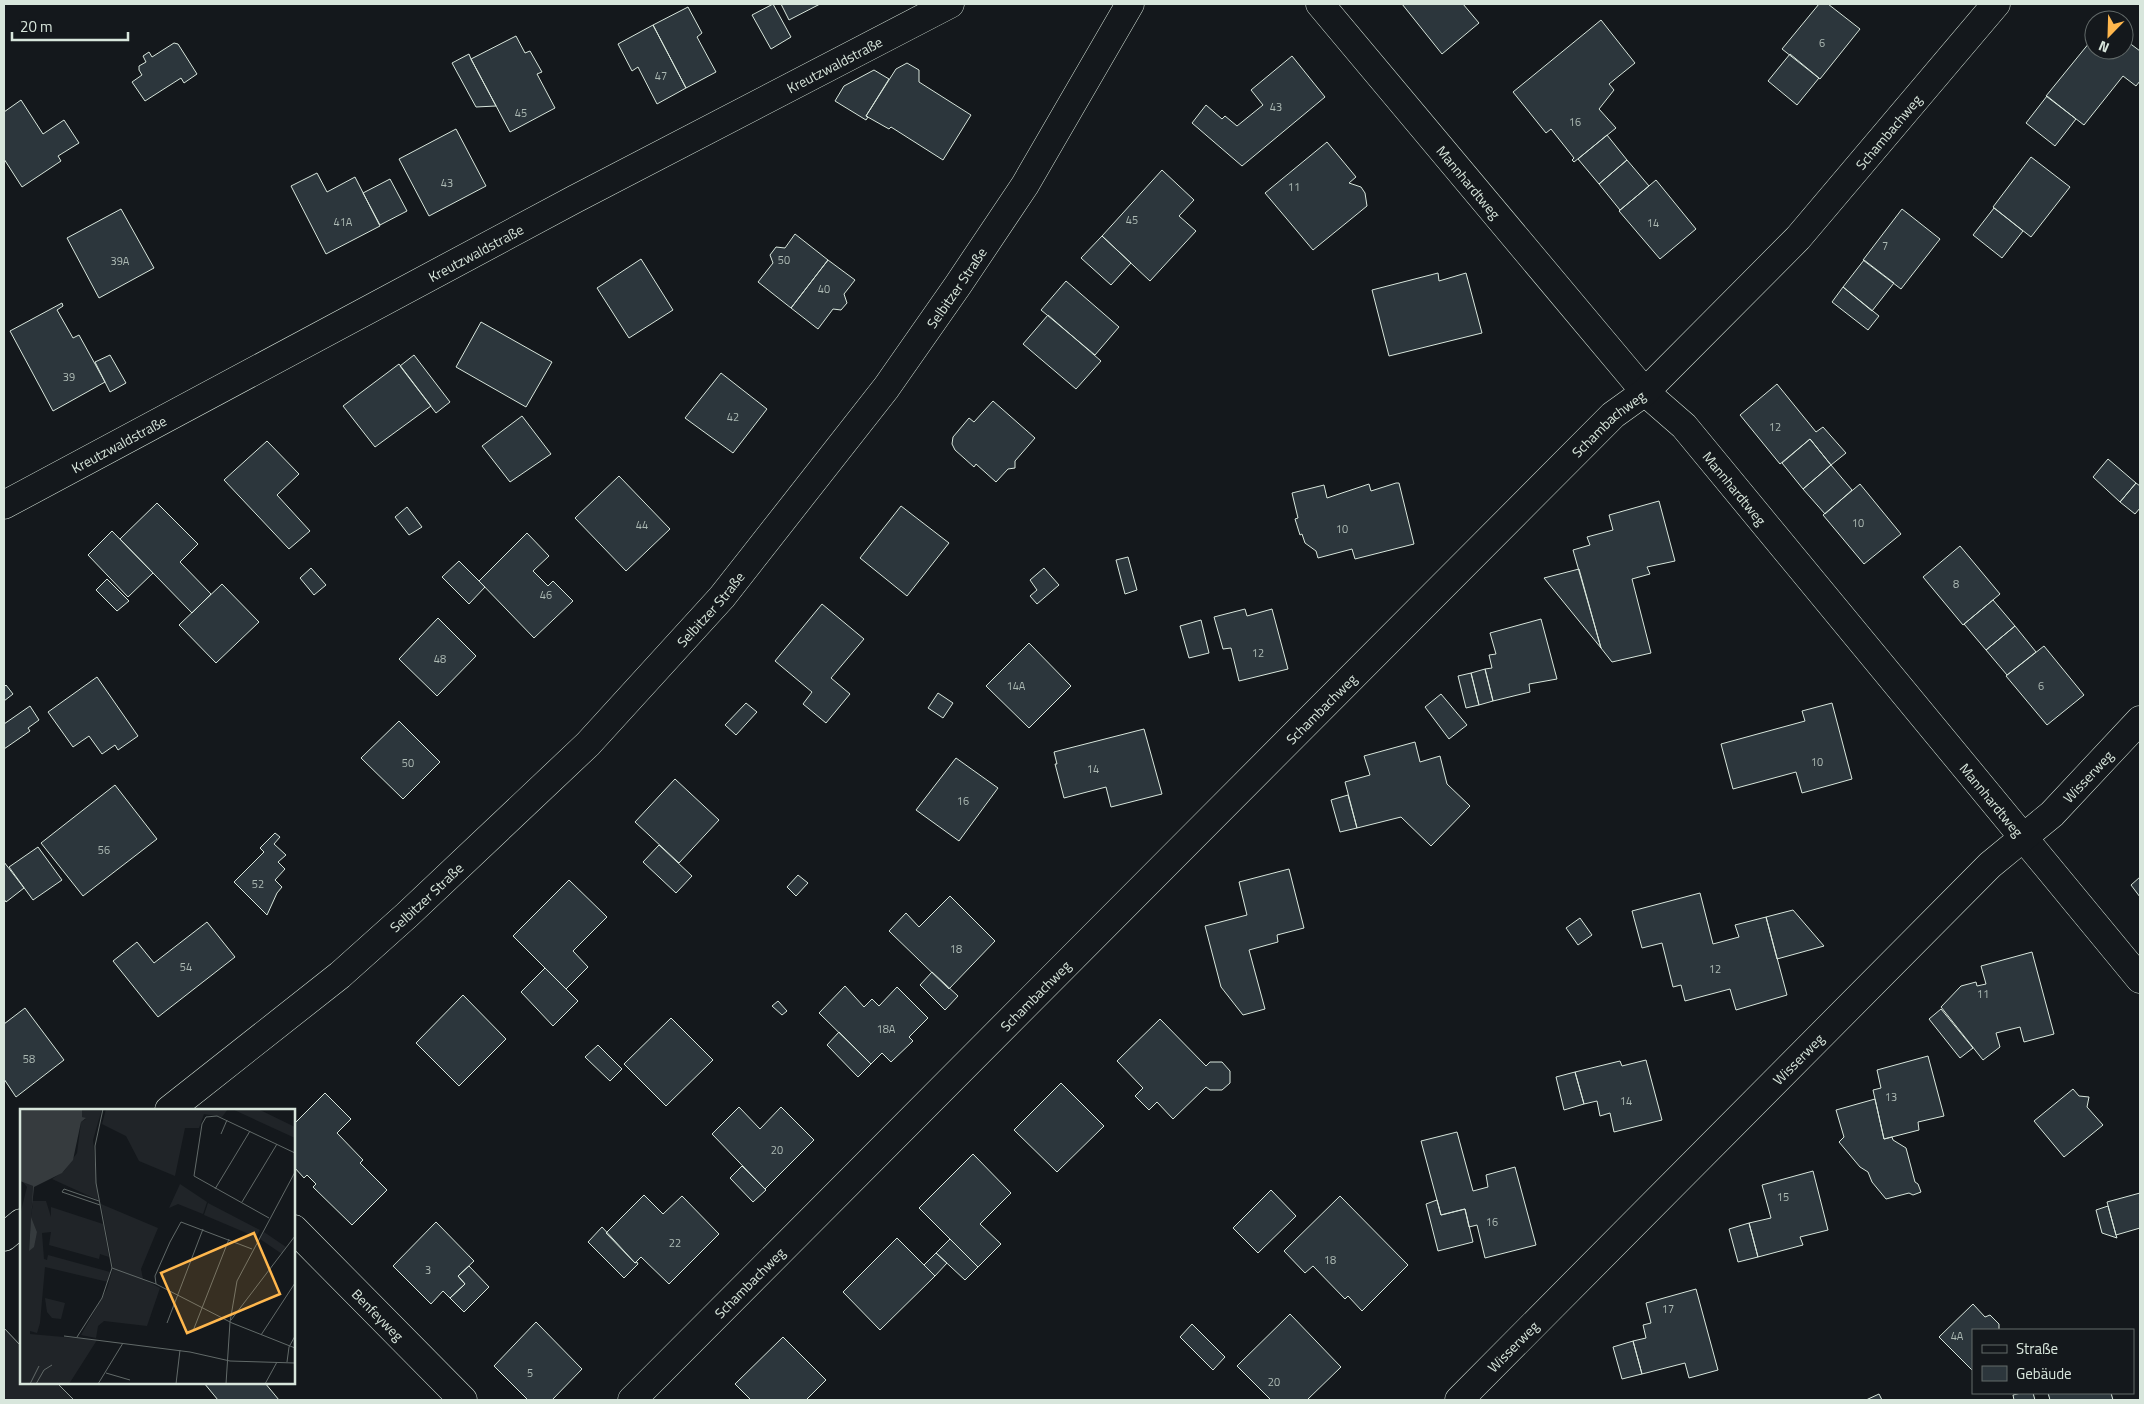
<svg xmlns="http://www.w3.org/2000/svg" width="2144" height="1404" font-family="'Titillium Web',sans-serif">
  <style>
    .green { fill: #202428; stroke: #939e99 }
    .building { fill: #2c363c; stroke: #d8e6dc }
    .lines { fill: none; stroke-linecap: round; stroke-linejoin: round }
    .street-casing { stroke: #d8e6dc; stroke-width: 29 }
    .street { stroke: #14181c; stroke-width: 28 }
    .labels { text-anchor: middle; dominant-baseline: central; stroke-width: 4; stroke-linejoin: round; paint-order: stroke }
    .number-label { font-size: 11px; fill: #adbab4 }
    .street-label { font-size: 14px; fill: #d8e6dc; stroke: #14181c }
    .inset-road { fill: none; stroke: #626a69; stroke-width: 1 }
    .view { fill: #ffb74d; fill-opacity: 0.15; stroke: #ffb74d; stroke-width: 2.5 }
    .inset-edge { fill: none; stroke: #d8e6dc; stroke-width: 2.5 }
  </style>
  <rect width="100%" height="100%" fill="#14181c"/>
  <path class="green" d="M4,1328l17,18v37h36l17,17h-70z"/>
  <path class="building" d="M773,4l18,33 -20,12 -19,-34z
    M781,4h39l-31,16z
    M1402,4h61l16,19 -37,31z
    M1819,4h9l32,25 -40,50 -38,-30z
    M688,7l14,26 -5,4 19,35 -30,16 -33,-63z
    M1601,20l34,43 -26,21 5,6 -15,19 17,19 -42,34 -2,-2 2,-2 -23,-29 -5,4 -33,-41z
    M653,25l33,63 -29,16 -19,-37 -6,4 -14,-27z
    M516,36l9,17 5,-2 12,21 -5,2 18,34 -45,24 -39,-73z
    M2094,37v13h30v-11l16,12v30l-4,5 -13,-10 -39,49 -38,-29z
    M174,43l4,1 19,30 -13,9 -3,-5 -36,23 -13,-19 10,-7 -3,-5v-4l7,-4 -3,-6 6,-4 3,5z
    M469,54l2,5 25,47 -20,1 -24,-44z
    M1790,54l29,24 -22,27 -29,-24z
    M1292,56l33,41 -83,69 -50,-43 14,-18 16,14 3,-3 12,10 26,-21 -12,-15z
    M907,63l12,7v12l52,33 -28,45 -52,-33 -2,2 -23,-13 30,-47z
    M874,70l15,9 -23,37 2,1 -2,3 -31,-19 9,-15z
    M2047,96l29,23 -21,27 -29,-23z
    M21,100l22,34 21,-14 15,23 -21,13 3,5 -39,26 -18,-28v-47z
    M456,129l30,57 -57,30 -30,-57z
    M1607,135l20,25 -28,24 -21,-25z
    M1327,142l29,35 -7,6 12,4 4,6 2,13 -54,44 -48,-57z
    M2031,157l39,30 -39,50 -38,-30z
    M1627,160l22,26 -29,24 -21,-26z
    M1162,170l32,30 -15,16 17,15 -46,50 -48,-45z
    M317,173l10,19 28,-15 25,49 -54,28 -35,-68z
    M390,179l17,32 -27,14 -17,-32z
    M1656,180l40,49 -36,30 -41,-48z
    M1994,208l29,23 -21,27 -29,-23z
    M121,209l33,59 -55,30 -32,-60z
    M1902,209l38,30 -39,50 -38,-29z
    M795,234l33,26 -37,48 -33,-26 15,-19 -3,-8 6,-8 9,1z
    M1102,236l29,27 -20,22 -30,-27z
    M641,259l32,51 -44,28 -32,-50z
    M828,260l27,20 -11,14 3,9 -6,7 -8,-1 -15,20 -27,-21z
    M1864,260l30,23 -22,28 -29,-24z
    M1438,273l1,8 27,-8 16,60 -93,23 -17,-66z
    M1066,281l53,46 -24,28 -54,-45z
    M1843,287l36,29 -11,14 -36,-28z
    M62,303l1,3 -6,4 16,28 6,-3 26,47 -52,29 -43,-80z
    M1048,315l53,46 -25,28 -53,-45z
    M481,322l71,40 -26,45 -70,-40z
    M110,355l16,28 -16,9 -15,-30z
    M414,355l36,47 -14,11 -36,-47z
    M399,364l32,42 -56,41 -32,-41z
    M721,373l46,36 -34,44 -48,-35z
    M1777,384l39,48 7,-5 23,26 -15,12 -21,-26 -30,25 -40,-49z
    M993,401l42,37 -20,23v7l-7,1 -12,13 -20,-18 -2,3 -19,-17 -3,-6 1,-7 16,-19 5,4z
    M522,416l29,38 -41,28 -28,-36z
    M1810,439l21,26 -28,24 -21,-26z
    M267,441l32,33 -22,21 33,36 -21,18 -65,-69z
    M2108,459l28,24 -16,19 -27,-25z
    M1831,465l21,25 -27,24 -22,-25z
    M619,476l51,53 -44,42 -51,-53z
    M1396,483h3l15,61 -59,15 -3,-10 -34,9 -2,-7 -11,-8 -3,-9 -2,1 -5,-16 3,-1 -6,-25 32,-8 3,13 42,-14 2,7z
    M2136,483l4,3v22l-5,6 -15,-12z
    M1860,484l41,50 -37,30 -41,-49z
    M1659,501l16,60 -28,6 3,7 -18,5 19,74 -39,9 -11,-14 -28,-98 17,-5 -3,-8 26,-7 -4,-15z
    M157,503l41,41 -18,18 31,32 -19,19 -72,-74z
    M901,506l48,37 -42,53 -47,-38z
    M407,507l15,20 -13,8 -14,-18z
    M112,531l41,42 -25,24 -40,-42z
    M527,533l22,23 -16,15 15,15 5,-5 20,20 -39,37 -55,-57z
    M1960,546l40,48 -37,31 -40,-48z
    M1128,557l9,33 -12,4 -9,-34z
    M459,561l26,26 -16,17 -27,-27z
    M311,568l15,17 -12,10 -14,-17z
    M1044,568l15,17 -22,19 -7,-8 7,-6 -7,-10z
    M1579,569l22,79 -57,-70z
    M107,579l22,22 -12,10 -21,-21z
    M222,584l37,38 -43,41 -37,-38z
    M1993,600l22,26 -29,24 -22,-26z
    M822,604l42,35 -33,39 19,16 -24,29 -23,-19 9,-12 -37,-31z
    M1245,609l2,7 25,-7 16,60 -49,12 -8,-33 -8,1 -9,-32z
    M438,618l38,38 -39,40 -38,-37z
    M1541,619l16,60 -28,5 1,8 -37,9 -8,-32 7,-1 -3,-13 7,-1 -6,-21z
    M1201,620l8,33 -20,5 -9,-32z
    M2015,626l21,26 -29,23 -21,-25z
    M1029,643l42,43 -42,42 -43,-42z
    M2044,646l40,49 -37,30 -41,-49z
    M1485,669l8,32 -14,4 -8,-32z
    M1471,673l8,32 -13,3 -8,-32z
    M97,677l41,59 -20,14 -3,-5 -13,9 -13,-18 -16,11 -25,-35z
    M6,685l7,9 -9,7v-14z
    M938,693l15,10 -10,15 -15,-10z
    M1441,694l26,31 -18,14 -24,-32z
    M746,703l11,9 -21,23 -11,-10z
    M1832,703l20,76 -50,14 -6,-21 -63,17 -12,-45 84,-23 -3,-10z
    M30,706l9,14 -11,8 2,3 -26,18v-25z
    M399,721l41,41 -37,37 -42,-41z
    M1144,729l18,65 -51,13 -5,-20 -42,11 -9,-34h2l-3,-12z
    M1415,742l5,20 20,-6 7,28 23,22 -39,40 -30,-29 -44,11 -12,-46 25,-7 -6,-19z
    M956,758l42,30 -39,53 -43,-31z
    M675,779l44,41 -40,43 -44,-41z
    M115,785l42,54 -74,57 -42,-53z
    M1348,795l9,33 -17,4 -9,-32z
    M275,833l5,4 -6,7 12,11 -8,7 7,7 -10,11 7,7 -5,6 -10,22 -33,-33 30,-30 -4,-4z
    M659,845l33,31 -16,17 -33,-31z
    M38,847l24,33 -29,20 -24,-33z
    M4,862l20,26 -18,14 -2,-3z
    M1289,869l15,59 -27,7 1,7 -29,8 16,59 -22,6 -22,-28 -16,-61 42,-11 -8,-33z
    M798,875l10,8 -12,13 -9,-9z
    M2140,877v20l-9,-12z
    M569,880l38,37 -34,34 15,16 -22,22 -53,-53z
    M1700,893l13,51 26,-7 -4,-12 31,-8 21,78 -51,15 -6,-21 -45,12 -4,-16 -8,2 -11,-44 -20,5 -10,-37z
    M950,896l45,45 -46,48 -60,-58 17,-18 13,14z
    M1793,910l31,36 -47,13 -11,-42z
    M1580,918l12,17 -14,10 -12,-17z
    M207,922l28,35 -77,60 -45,-56 24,-19 17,21z
    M2032,952l22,82 -30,8 -4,-15 -24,6 4,14 -17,13 -42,-53 20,-21 15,-4 1,4 9,-2 -5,-18z
    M545,968l33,33 -25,25 -32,-34z
    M932,972l26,24 -13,14 -25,-25z
    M845,986l19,21 8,-8 7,7 18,-19 31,31 -19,19 4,4 -22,21 -9,-9 -11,11 -52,-51z
    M463,995l43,44 -47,47 -43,-43z
    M778,1001l9,10 -5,4 -10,-9z
    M25,1008l39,52 -48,37 -12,-18v-55z
    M1941,1009l32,39 -13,10 -31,-39z
    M671,1018l42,42 -47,46 -42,-42z
    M1160,1019l46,47 4,-4h12l8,9v12l-8,7h-12l-4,-3 -33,32 -16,-17 -8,8 -14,-14 8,-8 -26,-27z
    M839,1032l32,32 -13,13 -31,-32z
    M598,1045l24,24 -12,12 -25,-24z
    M1928,1056l16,60 -26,6 1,8 -35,9 -11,-49 8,-2 -4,-18z
    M1646,1060l16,60 -48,12 -4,-19 -10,3 -3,-15 -13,3 -9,-32 45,-11 2,5z
    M1575,1072l9,32 -20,6 -8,-33z
    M1061,1083l43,43 -47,46 -43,-42z
    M2073,1089l6,7 10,1 -2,10 16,18 -39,32 -30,-36z
    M325,1093l26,26 -14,14 26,27 -3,3 27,27 -35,35 -39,-38 3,-3 -9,-9 -3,3 -10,-11v-43z
    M1875,1099l9,40 8,-2 1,3 13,8 9,34 3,2 3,8 -8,3 -4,-2 -23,6 -14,-17 -4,-10 -8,-5 -21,-25 5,-5 -8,-27z
    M739,1107l21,22 21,-22 33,33 -49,49 -53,-55z
    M1457,1132l16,59 15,-4 -2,-12 29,-8 21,78 -51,13 -8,-33 -8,2 -4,-18 -24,6 -20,-74z
    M973,1154l38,39 -31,31 21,20 -23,23 -59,-59z
    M742,1166l24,24 -13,12 -23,-24z
    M1813,1171l15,59 -28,7 3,8 -45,12 -9,-34 22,-5 -9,-33z
    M1271,1190l25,26 -38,37 -25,-25z
    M2140,1193v35l-24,7 -9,-33z
    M644,1195l19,19 19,-18 37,38 -50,50 -28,-27 -6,6 -29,-30z
    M1340,1196l68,69 -46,46 -14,-15 -3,3 -32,-33 -8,7 -21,-22z
    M1437,1200l4,15 24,-6 8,33 -35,9 -12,-47z
    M2108,1206l8,29 1,3 -15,-5 -6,-23z
    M436,1222l38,39 -16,15 7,8 -15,14 -7,-7 -12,13 -38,-38z
    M1749,1223l9,34 -20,5 -9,-33z
    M602,1227l33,36 2,-1 1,2 -14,14 -36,-36z
    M897,1238l38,38 -55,54 -37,-38z
    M950,1239l28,28 -13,13 -29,-27z
    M936,1253l11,10 -12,13 -11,-11z
    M469,1266l20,21 -25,25 -14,-14 15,-14 -7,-8z
    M1696,1289l22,81 -29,8 -4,-15 -43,11 -9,-33 13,-3 -3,-13 8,-2 -5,-20z
    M1973,1304l12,13 5,-2 9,9v6h-26v41l-34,-34z
    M1290,1314l51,53 -34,33h-36l-34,-34z
    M536,1322l46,47 -30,31h-24l-34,-34z
    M1192,1324l33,33 -12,13 -33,-33z
    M783,1337l43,43 -20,20h-55l-16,-16z
    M1633,1341l9,33 -20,5 -9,-32z
    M204,1383h61l14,17h-61z
    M2021,1393h12l2,7h-21l-1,-5z
    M2048,1393h63l2,7h-63z
    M1879,1394l3,6h-16z"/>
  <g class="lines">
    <g class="street-casing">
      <g id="street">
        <path id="s1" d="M1320,4l325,388 39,34 456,553"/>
        <path id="s2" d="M4,505l571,-306 375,-195"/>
        <path id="s3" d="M169,1110l171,-135 67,-60 181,-171 134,-147 164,-209 72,-103 67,-100 105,-181"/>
        <path id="s4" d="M294,1229l169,171"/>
        <path d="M4,1237l17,-14"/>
        <path id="s5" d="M632,1400l981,-985 32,-23 153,-154 198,-234"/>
        <path id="s6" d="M1459,1400l531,-535 62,-51 88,-94"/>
      </g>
    </g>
    <use href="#street" class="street"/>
  </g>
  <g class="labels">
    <g class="number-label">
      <text x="1822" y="43">6</text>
      <text x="661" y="76">47</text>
      <text x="1276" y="107">43</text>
      <text x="521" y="113">45</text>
      <text x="1575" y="122">16</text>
      <text x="447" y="183">43</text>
      <text x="1294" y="187">11</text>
      <text x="1132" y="220">45</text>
      <text x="343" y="222">41A</text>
      <text x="1653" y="223">14</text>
      <text x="1885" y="246">7</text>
      <text x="784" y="260">50</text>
      <text x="120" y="261">39A</text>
      <text x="824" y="289">40</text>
      <text x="69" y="377">39</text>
      <text x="733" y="417">42</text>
      <text x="1775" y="427">12</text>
      <text x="1858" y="523">10</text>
      <text x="642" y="525">44</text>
      <text x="1342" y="529">10</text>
      <text x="1956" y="584">8</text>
      <text x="546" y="595">46</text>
      <text x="1258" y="653">12</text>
      <text x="440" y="659">48</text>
      <text x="1016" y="686">14A</text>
      <text x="2041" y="686">6</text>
      <text x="1817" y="762">10</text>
      <text x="408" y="763">50</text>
      <text x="1093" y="769">14</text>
      <text x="963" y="801">16</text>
      <text x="104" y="850">56</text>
      <text x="258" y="884">52</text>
      <text x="956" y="949">18</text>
      <text x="186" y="967">54</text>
      <text x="1715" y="969">12</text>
      <text x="1983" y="994">11</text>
      <text x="886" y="1029">18A</text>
      <text x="29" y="1059">58</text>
      <text x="1891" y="1097">13</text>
      <text x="1626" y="1101">14</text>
      <text x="777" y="1150">20</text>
      <text x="1783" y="1197">15</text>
      <text x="1492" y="1222">16</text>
      <text x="675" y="1243">22</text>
      <text x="1330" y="1260">18</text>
      <text x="428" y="1270">3</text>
      <text x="1668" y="1309">17</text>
      <text x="1957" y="1336">4A</text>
      <text x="530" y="1373">5</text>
      <text x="1274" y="1382">20</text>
    </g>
    <g class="street-label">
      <text stroke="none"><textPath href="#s2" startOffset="940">Kreutzwaldstraße</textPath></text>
      <text stroke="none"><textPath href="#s5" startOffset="1786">Schambachweg</textPath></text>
      <text stroke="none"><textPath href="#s1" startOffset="232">Mannhardtweg</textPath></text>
      <text stroke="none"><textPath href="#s2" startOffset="535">Kreutzwaldstraße</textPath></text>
      <text stroke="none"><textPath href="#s3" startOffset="1144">Selbitzer Straße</textPath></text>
      <text stroke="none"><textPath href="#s5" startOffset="1381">Schambachweg</textPath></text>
      <text stroke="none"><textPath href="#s2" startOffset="130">Kreutzwaldstraße</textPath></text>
      <text stroke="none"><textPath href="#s1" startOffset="638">Mannhardtweg</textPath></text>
      <text stroke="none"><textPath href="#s3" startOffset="739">Selbitzer Straße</textPath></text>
      <text stroke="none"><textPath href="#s5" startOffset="976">Schambachweg</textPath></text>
      <text stroke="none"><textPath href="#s6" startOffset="886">Wisserweg</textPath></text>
      <text stroke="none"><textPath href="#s1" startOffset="1042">Mannhardtweg</textPath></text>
      <text stroke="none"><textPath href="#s3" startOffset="334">Selbitzer Straße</textPath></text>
      <text stroke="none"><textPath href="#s5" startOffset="571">Schambachweg</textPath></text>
      <text stroke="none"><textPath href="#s6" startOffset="481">Wisserweg</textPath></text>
      <text stroke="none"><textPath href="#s5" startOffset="166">Schambachweg</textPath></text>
      <text stroke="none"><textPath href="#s4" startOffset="120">Benfeyweg</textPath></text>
      <text stroke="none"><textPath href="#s6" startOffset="76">Wisserweg</textPath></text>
    </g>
  </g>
  <g transform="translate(20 1109)">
    <rect width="275" height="275" fill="#14181c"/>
    <path d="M62,0h20l-9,31 5,60 -46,-21 12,-8 13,-18 4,-31 5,-3 -4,-2zM86,0h122l-6,8 -18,-3 -5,14h-14l-10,48 -36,-15 -13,-25 -24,-12zM212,0h26l37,18v11zM3,73l10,4 -4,65 8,-19 -6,-14 2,-17h13l5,16v-10l52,17 6,33 -9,-3 -1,5 -50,-14 2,-13 -9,1 2,26 3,1 1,-5 62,17 -2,10 -63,-15 -5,56 -3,10 -7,-2v3l67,6 -28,44h-49v-169l7,-28zM160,75l27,18 -4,12 -25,-10 -9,4zM188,94l52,27 -4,7 -52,-22zM81,95l57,24 -17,41 2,10 17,9 -13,38 -43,-5 -6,5 -2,12 -15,-3 26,-46 6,-21zM244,123l22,15 -4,7 -22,-15zM25,189l20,5 -4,16 -9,-1 -5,-6z" fill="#202428"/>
    <path d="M0,0h62v8l4,1 -5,4 -8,38 -11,13 -28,14 -3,30 6,15 -3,15 -5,4 4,-65 -13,-5z" fill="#363b3e"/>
    <path class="inset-road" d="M201,25l6,-14M195,80l35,-58M79,92l-35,-12 -2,3 38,13M222,93l35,-58M249,109l-75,-42 8,-52 4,-7 11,-1 78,37M92,159l44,16 76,39 63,25M136,175l-1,-8 15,-34 11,-20 71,27M211,211l64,-84M147,214l36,-94M173,222l36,-92M241,226l34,-52M44,227l126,16 40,9 65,2M57,228l25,-39 10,-30 -16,-85 -1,-37 8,-37M267,253l2,-15 6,-11M86,264l24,7M10,275l9,-18M16,275l8,-14 8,-5M78,275l25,-41M156,275l4,-34M206,275l4,-62 7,-41 58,-109M245,275l12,-22"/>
    <path class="view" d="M234,124l26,61 -93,39 -26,-60z"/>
    <rect width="275" height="275" class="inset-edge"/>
  </g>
  <rect width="2144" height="1404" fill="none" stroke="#d8e6dc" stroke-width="10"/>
  <rect x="1972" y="1329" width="162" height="65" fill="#14181c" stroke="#626a69"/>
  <rect x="1982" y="1345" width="25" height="8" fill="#14181c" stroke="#626a69"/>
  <text x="2016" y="1354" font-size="15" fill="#d8e6dc">Straße</text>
  <rect x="1982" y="1366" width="25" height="15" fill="#2c363c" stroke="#626a69"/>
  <text x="2016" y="1379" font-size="15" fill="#d8e6dc">Gebäude</text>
  <g transform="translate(2109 35) rotate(203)"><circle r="24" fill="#14181c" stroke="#626a69"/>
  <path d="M0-4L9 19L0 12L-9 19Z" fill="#ffb74d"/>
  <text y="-8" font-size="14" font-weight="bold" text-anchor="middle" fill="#d8e6dc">N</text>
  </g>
  <path d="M12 32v8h116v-8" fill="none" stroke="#d8e6dc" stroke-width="2.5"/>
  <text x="20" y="32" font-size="15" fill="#d8e6dc" stroke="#14181c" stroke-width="4" paint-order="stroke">20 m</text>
</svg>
